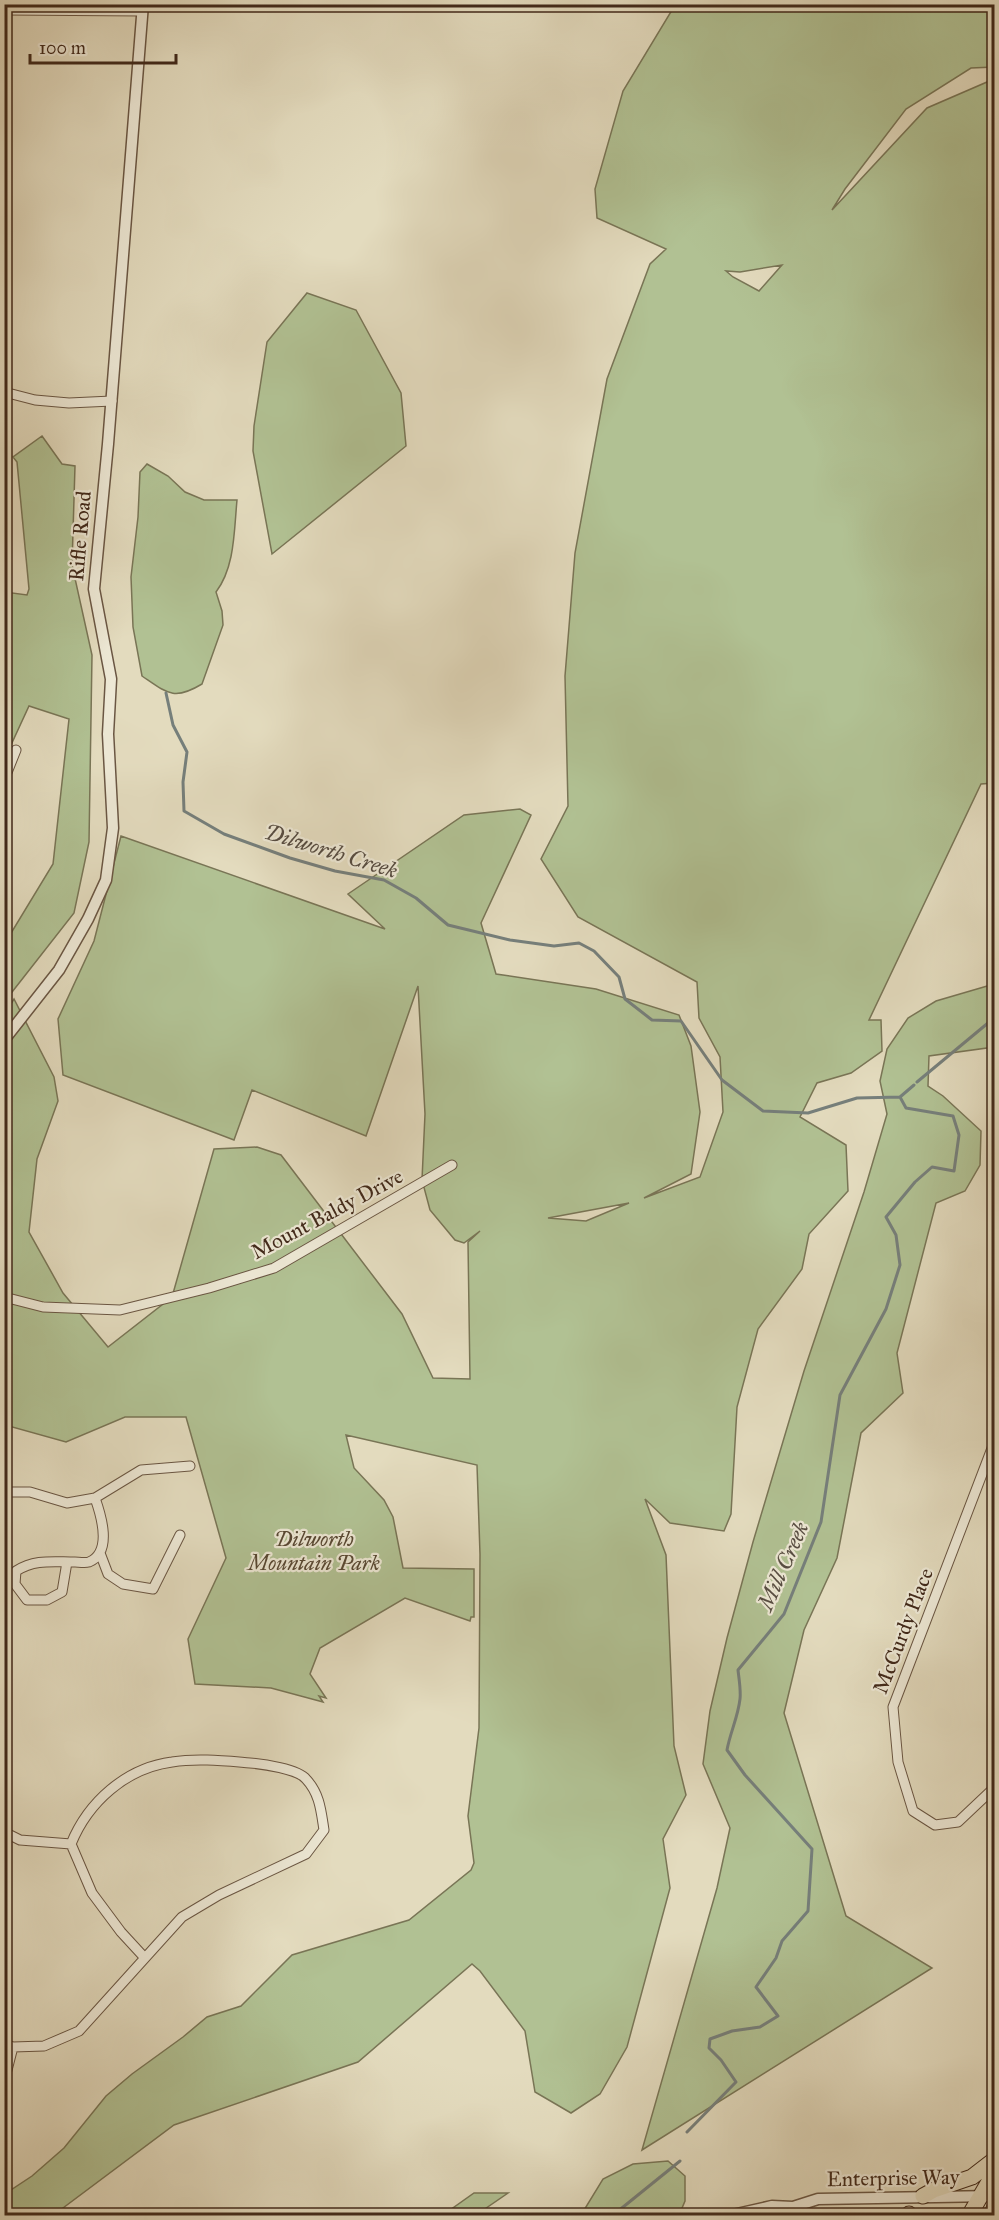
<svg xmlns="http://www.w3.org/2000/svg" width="999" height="2220" font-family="'IM FELL Great Primer',serif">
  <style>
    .green { fill: #b1c193; stroke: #797556; stroke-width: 1.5; fill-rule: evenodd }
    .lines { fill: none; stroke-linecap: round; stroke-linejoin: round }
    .stream { stroke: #767f7b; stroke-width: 3 }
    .minor-casing { stroke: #6a5643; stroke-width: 11 }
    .tertiary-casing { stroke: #6a5643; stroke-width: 13 }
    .trunk-casing { stroke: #41291a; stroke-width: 17 }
    .minor { stroke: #ede8d5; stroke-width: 9 }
    .tertiary { stroke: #ede8d5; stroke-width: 10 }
    .trunk { stroke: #e3dbbe; stroke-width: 15 }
    .labels { text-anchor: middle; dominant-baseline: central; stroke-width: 4.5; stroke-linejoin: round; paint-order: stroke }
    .street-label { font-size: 21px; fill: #41291a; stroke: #ede8d5 }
    .park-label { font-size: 21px; font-style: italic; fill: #574732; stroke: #ede8d5 }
    .water-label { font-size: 22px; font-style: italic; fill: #574d42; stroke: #ede8d5 }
  </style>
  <rect width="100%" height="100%" fill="#e3dbbe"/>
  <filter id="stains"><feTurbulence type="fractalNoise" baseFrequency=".00333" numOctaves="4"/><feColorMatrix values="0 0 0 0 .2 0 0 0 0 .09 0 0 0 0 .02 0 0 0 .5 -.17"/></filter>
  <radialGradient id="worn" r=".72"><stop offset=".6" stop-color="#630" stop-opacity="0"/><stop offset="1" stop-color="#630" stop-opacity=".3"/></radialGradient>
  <path class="green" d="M675,5h319v62l-23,1 -65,41 -61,80 -13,21 95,-102 67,-29v704l-13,1 -112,236h12l1,31 -31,22 -34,10 -17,34 46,28 2,46 -39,43 -7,35 -44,60 -21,78 -6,107 -7,17 -54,-8 -25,-24 21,56 8,191 12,49 -23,44 7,49 -43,159 -27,47 -29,19 -36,-21 -10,-61 -45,-60 -8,-7 -114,98 -184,63 -115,86 -3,4 -51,1v-22l27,-18 32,-28 42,-52 26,-22 51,-37 24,-20 34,-11 51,-51 117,-35 62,-50 3,-7 -6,-47 11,-88 1,-174 -3,-89 -131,-30 8,33 30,32 9,17 10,51 71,1v48h-3l-1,4 -65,-23 -85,50 -10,26 16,24 -7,-2 4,6 -52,-14 -76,-4 -7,-45 38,-81 -40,-141h-61l-59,25 -61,-17v-412l9,-14 40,78 4,24 -21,58 -8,73 34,61 45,54 64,-50 42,-148 43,-2 24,8 121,159 31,64 37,1 -2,-137 12,-11 -16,12 -9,-3 -25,-30 -8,-30 3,-66 -7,-128 -52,150 -114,-46 -18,50 -171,-65 -5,-56 36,-78 27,-105 264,93 -37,-35 116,-79 56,-6 11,6 -50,108 15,51 100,15 83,26 12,31 9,66 -9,62 -47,24 56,-21 23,-65 -3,-55 -21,-39 -2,-36 -119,-65 -37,-58 27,-53 -3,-130 10,-123 32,-174 43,-115 16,-15 -69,-31 -2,-29 28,-98zM782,265l-23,26 -26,-14 -7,-6 14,1zM629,1203l-43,18 -38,-3z
    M307,293l49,17 45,83 5,53 -134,108 -19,-103 1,-25 13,-84z
    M42,436l20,28 13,2 -3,99 20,90 -3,187 -15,71 -69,88v-58l48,-79 16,-145 -40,-13 -24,52v-166l22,3 2,-6 -12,-127 -4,-5z
    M147,464l21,12 17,16 19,8h33c-3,31 -2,67 -21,92l6,19 1,14 -21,59c-28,17 -35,9 -60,-8l-9,-49 -2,-50 7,-60 2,-45z
    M994,984v63l-65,9 -1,30 15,10 38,35 -1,34 -15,26 -29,12 -39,150 6,40 -42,40 -24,125 -33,72 -20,83 62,203 86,52 -290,182 75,-262 13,-60 -27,-64 7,-53 17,-73 26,-96 51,-171 60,-179 23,-78 -7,-33 7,-32 21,-31 28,-17z
    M668,2161l17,15v25l-6,14h-98l22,-36 30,-15z
    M474,2193h34l-32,22h-33z"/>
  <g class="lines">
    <path class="stream" d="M166,693l7,32 14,27 -4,30 1,29 40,23 66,24 45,13 49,9 32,18 32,27 62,15 44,6 25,-3 15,8 25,26 6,22 27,21 29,1 41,59 41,31 45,2 49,-15 43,-1
      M917,1082l77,-64
      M687,2132l49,-50 -15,-22 -12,-12 1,-9 22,-8 28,-4 18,-11 -22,-29 20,-29 6,-17 26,-30 4,-62 -67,-74 -18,-25c3,-17 11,-33 13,-51 1,-9 -1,-20 -2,-29l46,-56 37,-92 19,-127 46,-86 14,-44 -4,-30 -10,-18 29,-35 17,-15 22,4 5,-36 -6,-19 -47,-8 -6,-11 14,-12
      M612,2216l68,-55"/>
    <g class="minor-casing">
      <path id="minor" d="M4,10l138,1
        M4,392l31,8 34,3 43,-2
        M4,780l12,-30
        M4,1297l39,10 77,3 89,-22 65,-20 178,-103
        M994,1443l-101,264 5,55 15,49 22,14 23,-3 36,-34
        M4,1492h26l37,11 28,-5 46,-28 49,-4
        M100,1553l8,21 15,10 30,5 27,-54
        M67,1562l-5,30 -15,8h-20l-12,-16 1,-13c19,-12 36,-9 59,-9 3,0 10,1 14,0 24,-10 12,-47 6,-64
        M4,1832l16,8 51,4
        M4,2044l9,3 31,-1 35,-15 103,-114 37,-22 87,-41 18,-24c-3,-19 -4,-36 -18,-51 -8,-10 -43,-15 -56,-16 -25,-2 -52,-5 -78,-1 -46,6 -84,40 -101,82l21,49 29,39 23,25
        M4,2082l9,-35"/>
    </g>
    <g class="tertiary-casing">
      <path id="tertiary" d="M4,1040l55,-70 29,-51 18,-39 7,-52 -5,-94 3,-55 -17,-90 14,-145 35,-440
        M793,2207l16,9
        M728,2216l44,-10 21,1 25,-8 176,-3
        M840,2216l154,-2"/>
    </g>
    <g class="trunk-casing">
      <path id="trunk" d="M923,2196l11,-6 38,-13 22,-17
        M909,2214l2,2
        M969,2216l25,-43
        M991,2216l3,-7"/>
    </g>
    <use href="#minor" class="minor"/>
    <use href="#tertiary" class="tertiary"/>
    <use href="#trunk" class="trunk"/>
  </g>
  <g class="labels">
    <g class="street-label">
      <text transform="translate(80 536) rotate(-85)">Rifle Road</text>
      <text transform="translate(327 1214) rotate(-28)">Mount Baldy Drive</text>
      <text transform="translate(903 1631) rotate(-69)">McCurdy Place</text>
      <text transform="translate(893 2178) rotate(-1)">Enterprise Way</text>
    </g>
    <g class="park-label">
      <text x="314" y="1539">Dilworth<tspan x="314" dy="24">Mountain Park</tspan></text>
    </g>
    <g class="water-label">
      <text transform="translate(331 851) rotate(17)">Dilworth Creek</text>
      <text transform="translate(783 1566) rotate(-66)">Mill Creek</text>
    </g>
  </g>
  <rect width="999" height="2220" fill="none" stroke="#e3dbbe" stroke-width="24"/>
  <rect x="6" y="6" width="987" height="2208" fill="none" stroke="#41291a" stroke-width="3"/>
  <rect x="12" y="12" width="975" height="2196" fill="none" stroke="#41291a" stroke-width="1.5"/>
  <path d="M30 54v9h146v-9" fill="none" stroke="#41291a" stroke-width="3"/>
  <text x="39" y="54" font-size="18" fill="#41291a" stroke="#ede8d5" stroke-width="4.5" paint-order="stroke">100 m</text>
  <rect width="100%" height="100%" filter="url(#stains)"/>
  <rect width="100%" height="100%" fill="url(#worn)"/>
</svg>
